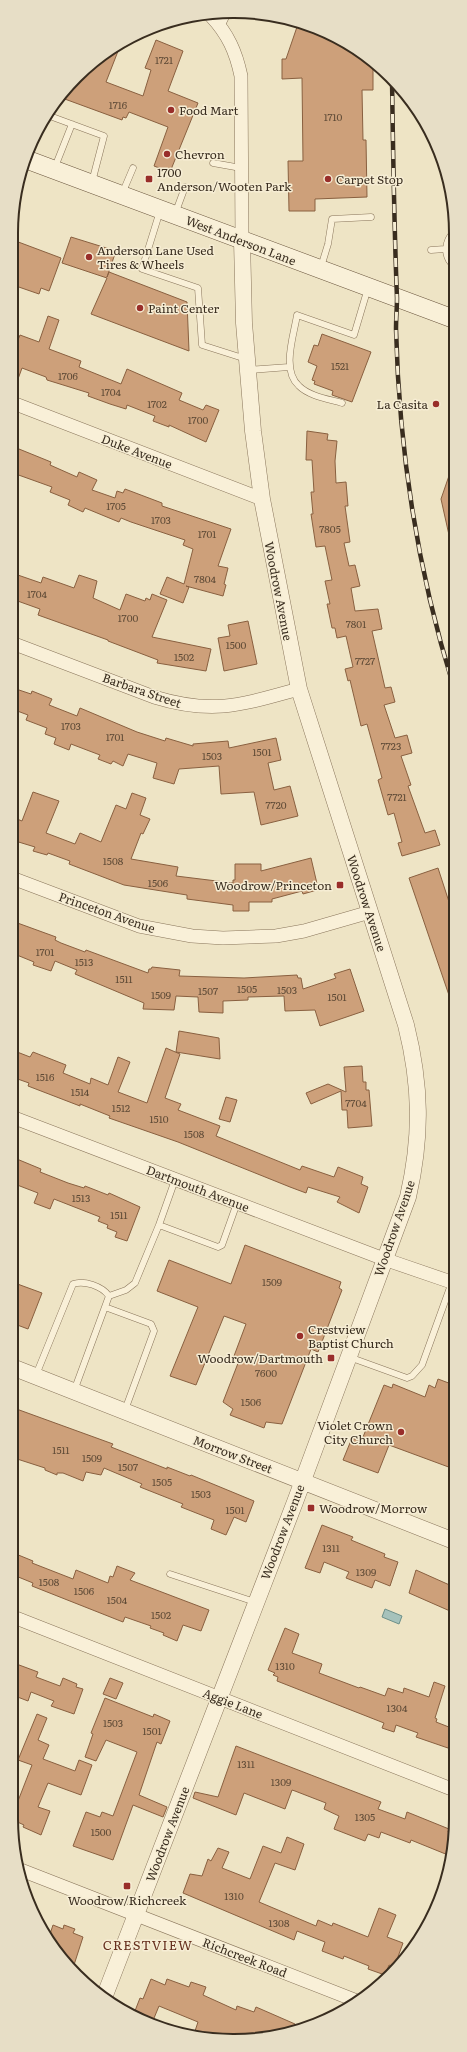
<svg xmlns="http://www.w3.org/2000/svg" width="467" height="2052" font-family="Literata,serif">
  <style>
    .water { fill: #a6c2bb; stroke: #6d9089 }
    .building { fill: #cda07a; stroke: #896040 }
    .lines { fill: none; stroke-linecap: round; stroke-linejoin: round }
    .service-casing { stroke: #89755b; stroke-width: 7 }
    .minor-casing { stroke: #89755b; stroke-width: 14 }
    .tertiary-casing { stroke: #89755b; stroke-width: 17 }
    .secondary-casing { stroke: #6b563e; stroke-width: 19 }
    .service { stroke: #f9f0d8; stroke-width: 6 }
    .minor { stroke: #f9f0d8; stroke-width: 13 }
    .tertiary { stroke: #f9f0d8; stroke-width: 16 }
    .secondary { stroke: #f9f0d8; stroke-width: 18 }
    .rail-casing { stroke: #392d1f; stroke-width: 4.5 }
    .rail { stroke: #f6edd4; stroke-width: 3; stroke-dasharray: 9; stroke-linecap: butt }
    .poi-dot { fill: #992e2a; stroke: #f6edd4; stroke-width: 1.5 }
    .labels { text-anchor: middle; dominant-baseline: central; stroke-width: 3; stroke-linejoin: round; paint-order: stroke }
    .number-label { font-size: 10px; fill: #5e4a36 }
    .poi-label { font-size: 12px; fill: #392d1f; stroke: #f6edd4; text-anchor: start }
    .street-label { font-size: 12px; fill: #392d1f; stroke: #f6edd4 }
    .neighbourhood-label { font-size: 13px; letter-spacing: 1px; fill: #66301e; stroke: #f6edd4 }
    .rim { fill: none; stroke: #392d1f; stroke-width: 2 }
  </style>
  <rect width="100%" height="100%" fill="#eee4c5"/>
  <path class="water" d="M385,1609l17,7 -3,8 -17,-7z"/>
  <path class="building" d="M298,24l34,10 41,29v27h-11l1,50h3l1,57 -52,2v12h-26l-1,-50h15l-1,-83 -20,1v-20h4z
    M156,40l27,11 -15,40 30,12 -28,69 -16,-6 14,-39 -39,-15 -3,6 -3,-1 -1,3 -60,-22 36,-41 22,-11 -14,36 37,14 8,-26 -6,-2z
    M71,237l45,14 -9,26 2,-5 78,30 2,49 -98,-37 16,-36 -45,-15z
    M13,240l48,18 -12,33 -8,-3 -2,6 -26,-9z
    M48,316l11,4 -10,29 32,12 -2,6 42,17 6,-15 55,24 -3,7 24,10 3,-5 13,5 -13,32 -37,-17v2l-16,-6 2,-5 -28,-11 -1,4 -16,-5 -22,-8 1,-3 -42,-13 -1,-3 -24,-9 -8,22h-1v-47l3,2 4,-10 19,7z
    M322,334l49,18 -19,50 -20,-7 1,-4 -19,-7 1,-3 -3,-1 5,-14 -9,-4 6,-17 4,1z
    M307,431l21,3 -1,6 10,1 -2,20 1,22 10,-1 2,24h-3l5,36 -6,1 5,23 6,-1 5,21 -9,2 4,23 23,-2 4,20 -10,2 13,57 6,-1 4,15 -11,3 11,33 12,-3 5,18 -11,3 10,29 -3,1 17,47 10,-3 5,15 -38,11 -4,-13 4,-1 -8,-29 -6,2 -10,-35 4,-2 -15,-54 -6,2 -11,-46 -2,1 -3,-12 8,-2 -7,-31 -9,2 -2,-10h-3l-5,-24h3l-5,-23 7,-1 -7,-34 -9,1 -5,-33h2l-2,-22h3l-2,-32h-6z
    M19,449l32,13 -1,3 27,12 2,-5 18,8 -5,10 23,8 2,-7 6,2 2,-4 37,14v3l69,23 -13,37 10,2 -4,16 2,1 -3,11 -37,-10 3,1 -6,16 -23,-9 7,-17 17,7 9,-35 -10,-4 2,-5 -54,-18 -10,-4 -2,4 -34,-14 -2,4 -15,-7 2,-5 -20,-8 2,-5 -39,-14v-9z
    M452,467h2v67l-5,1 -8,-36z
    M12,573l29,10 2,-6 31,11 5,-13 18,6 -4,17 27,12 6,-16 19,7 1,-3 4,2 2,-6 15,6 -15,37 59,12 -5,22 -49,-8 1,-3 -50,-19v-1l-70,-25 2,-6 -28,-10z
    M248,621l9,43 -33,7 -6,-33 12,-2 -2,-11z
    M16,689l15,5 1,-3 20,8 -3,6 28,11 3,-8 57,24 28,9 1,-3 27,8v-2l35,-3 1,7 47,-10 5,22 -13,3 6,27 16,-4 8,30 -37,9 -7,-33 -33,2 -2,-28 -40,3 -5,15 -21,-6 4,-15 -29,-9 -5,12 -10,-5 -2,3 -13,-5 2,-4 -29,-11 -2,6 -15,-6 2,-6 -11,-4 2,-6 -21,-8 2,-5 -16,-6v-9z
    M33,792l26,9 -13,32 29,11 5,-11 21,9 15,-37 10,4 6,-16 14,5 -6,17 10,4 -7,15 -2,-1 -10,26 47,8 -2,9 57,7v-3h2v-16h26v7l50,-13 7,30h-2l1,2 -14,4 -1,-3 -30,8v3h-23v9h-16v-6l-46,-6v-4l-63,-10 -55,-21 1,-3 -22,-8 -1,2 -14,-4 2,-4 -23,-7v-23l10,4z
    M438,868l13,40 3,-1v96l-2,1 -43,-126z
    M12,921l44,16 -1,3 6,3 24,9 1,-2 62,23 1,-4h2l1,-2 28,3 -1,6 65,2 53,-3 1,3h3l2,11 33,-11 -2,-4 16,-5 14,42 -44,15 -5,-16 -30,1 -1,-15 -36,1v3l-25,1v12l-24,-1 -1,-15 -22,-1 -2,14 -31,-1 1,-6 -69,-29 2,-4 -22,-9 -4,10 -18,-6 1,-3 -22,-9z
    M179,1031l40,7 1,21 -44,-7z
    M166,1048l14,6 -15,44 16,6 -3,6 42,16 -4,10 84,34 2,-4 32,11 4,-10 25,10 -2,7 7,3 -9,26 -22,-11 3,-5 -32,-10 -2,6 -16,-6 -112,-45 -69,-24 1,-2 -30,-12v2l-52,-20 1,-3 -17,-6v-27l18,7 3,-5 33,13 -3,8 27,11 1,-6 17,7 10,-28 12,5 -12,30 29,11z
    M362,1066l1,16h3v8h3l3,36 -24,2 -1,-18h-5l-1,-19 -30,13 -5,-11 22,-9 18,8 -2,-25z
    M226,1097l11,3 -7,22 -11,-3z
    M12,1157l29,12 -1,3 28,11 16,5 1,-2 23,9 1,-2 31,14 -13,34 -12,-4 2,-5 -10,-4 1,-3 -10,-4 2,-4 -46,-18 -4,10 -16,-6 4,-10 -26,-10z
    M245,1245l96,37 -2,6 3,2 -24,62 -7,-3 -29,75 -16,-2 -2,6 -34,-13 3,-6 -10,-7 17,-44 -6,-2 12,-32 -22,-8 -28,69 -26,-9 28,-69 -41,-16 12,-31 62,24z
    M12,1282l30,11 -14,36 -16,-6z
    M438,1379l16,6v84l-65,-24 -11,28 -35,-13 9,-22 9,4 23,-57 8,3 1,-4 32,13 4,-12 6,3z
    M11,1407l102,37 -2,3 56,22v-2l23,9 1,-1 63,26 -8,21 -12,-5 -8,18 -15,-6 3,-9 -33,-13 2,-3 -43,-17 2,-3 -38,-16 -3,7 -15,-3 -3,9 -20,-8h-6v2l-12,-5v-2l-34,-11z
    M322,1525l31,12 -2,3 34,14 -1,3 14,5 -8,24 -15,-6 -3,8 -26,-10 3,-6 -25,-10 -4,11 -15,-5z
    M11,1552l22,9 -1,2 41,16 3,-9 32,13 2,-7 3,1 4,-11 18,7 -5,7 79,30 -8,21 -18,-6 -6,16 -14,-6 1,-2 -14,-5 1,-2 -26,-9 -2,5 -91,-36 1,-3 -22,-9z
    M416,1570l38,17v16l-4,8 -41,-18z
    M285,1628l14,6 -7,19 30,11 -3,9 40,15 1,-1 25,9 3,-8 15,5 1,-5 25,9 5,-15 11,4 -10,32 2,1 -1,3 18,7 -6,19 -32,-11 2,-4 -22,-8 -2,7 -12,-4 2,-5 -107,-42 1,-4 -5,-2 2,-2 -7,-3z
    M11,1662l27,10 -2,5 24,9 3,-8 14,6 -1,3 7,2 -9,25 -23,-8 3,-5 -23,-9 -3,9 -13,-5 3,-7 -7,-2z
    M110,1678l13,5 -7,16 -13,-5z
    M105,1698l48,19 1,-3 16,7 -9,23 -4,-2 -18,53 28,12 -4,10 -30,-12 -20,55 -40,-14 13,-34 14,5 2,-5 11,4 24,-64 -31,-12 -10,21 -11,-4 8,-23 -2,-1z
    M37,1714l10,4 -9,22 11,5 -6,14 32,12 4,-11 13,5 -11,30 -33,-12 -10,24 12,4 -9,24 -18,-8 1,-2 -13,-6 21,-54 -14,-5z
    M236,1746l145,56 -3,7 27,10 2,-7 42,17 -1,3 6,3v4l-6,16 -37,-15 -1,3 -29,-11 -2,6 -11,-4 -3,7 -31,-12 5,-13 -15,-7 2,-6 -31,-12 -3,-1 -7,19 -41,-16 -8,22 -43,-17 2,-6 23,5z
    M287,1837l17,7 -9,26 -20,-7 -16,39 57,24 2,-6 14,6 1,-3 35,14 11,-29 17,7 -9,22 16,6 -8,22 -1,2 -5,-2 -4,10 -17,-6 1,-3 -25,-10 -1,3 -21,-8 3,-9 -28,-11 -3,9 -111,-47 7,-19 12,2 6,-17 3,2 7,-13 11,4 -7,16 28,11 13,-33 18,7z
    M53,1925l10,4 1,-4 11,4 -2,4 10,4 -10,31 -7,-3 -17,-28z
    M151,1979l14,6 2,-6 22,8 2,-5 15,5 -3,8 33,15 1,-4 17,6 2,-5 39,17 -4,9 -72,7 -25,-6 4,-12 -39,-16 -7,17 -17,-5 -2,-2 7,-18 3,1z"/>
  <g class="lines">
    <g class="service-casing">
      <path id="service" d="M221,27l6,-12
        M47,115l57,21 -12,46
        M213,163l28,5
        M55,167l17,-43
        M122,194l11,-26
        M160,211l-18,58 56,19 4,57 44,14
        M175,214l10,-27
        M431,250l14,-1
        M454,266c-11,-9 -10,-25 0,-34
        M321,267l7,-23 4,-25 39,-2
        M249,370l40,-3
        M342,403c-14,-4 -33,-7 -43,-17 -18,-16 -5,-51 -2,-71l57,20 14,-47
        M175,1180l-16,45 59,22 4,-2 15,-42
        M109,1296l17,-6 9,-7 24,-58
        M105,1307l46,17 3,7 -29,79
        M349,1357l58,21 5,-2 10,-11 30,-83
        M36,1375l37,-91c11,-4 29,2 36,12l-35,95
        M170,1574l85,28"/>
    </g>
    <g class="minor-casing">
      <path id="minor" d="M211,16c17,18 25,36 30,60l1,165
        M13,403l249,96
        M12,643l142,54c59,18 87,8 145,-8
        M12,878l127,48 53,10 31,2 53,-2 28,-5 66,-19
        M12,1117l372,142 70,24
        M11,1616l443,174
        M21,1870l336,131"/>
    </g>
    <g class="tertiary-casing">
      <path id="tertiary" d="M12,1367l442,174
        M105,1995l190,-493 113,-305c14,-61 13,-112 -2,-172l-107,-336 -37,-190 -9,-68 -9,-108 -2,-82"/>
    </g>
    <g class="secondary-casing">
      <path id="secondary" d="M28,160l426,159"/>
    </g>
    <use href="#service" class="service"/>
    <use href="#minor" class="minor"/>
    <use href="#tertiary" class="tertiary"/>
    <use href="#secondary" class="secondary"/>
    <g class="rail-casing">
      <path id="rail" d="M392,78c1,73 2,147 5,220 0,10 -1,20 -1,31 3,121 22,244 58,359"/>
    </g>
    <use href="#rail" class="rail"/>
  </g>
  <g class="poi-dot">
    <circle cx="171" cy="110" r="4"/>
    <circle cx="167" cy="154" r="4"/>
    <rect x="145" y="175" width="8" height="8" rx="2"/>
    <circle cx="328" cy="179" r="4"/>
    <circle cx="89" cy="257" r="4"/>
    <circle cx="140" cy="308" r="4"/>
    <circle cx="436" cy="404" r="4"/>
    <rect x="336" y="881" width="8" height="8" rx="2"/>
    <circle cx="300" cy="1336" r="4"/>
    <rect x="327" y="1354" width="8" height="8" rx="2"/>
    <circle cx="401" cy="1432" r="4"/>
    <rect x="307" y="1504" width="8" height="8" rx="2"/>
    <rect x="123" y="1882" width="8" height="8" rx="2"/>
  </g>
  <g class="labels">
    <g class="number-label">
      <text x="164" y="59">1721</text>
      <text x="118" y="104">1716</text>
      <text x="333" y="116">1710</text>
      <text x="340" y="365">1521</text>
      <text x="68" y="375">1706</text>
      <text x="111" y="391">1704</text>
      <text x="157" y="403">1702</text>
      <text x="198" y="419">1700</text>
      <text x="116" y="505">1705</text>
      <text x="161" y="519">1703</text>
      <text x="330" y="528">7805</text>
      <text x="207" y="533">1701</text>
      <text x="205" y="578">7804</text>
      <text x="37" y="593">1704</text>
      <text x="128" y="617">1700</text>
      <text x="356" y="623">7801</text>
      <text x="236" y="644">1500</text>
      <text x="184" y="656">1502</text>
      <text x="365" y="660">7727</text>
      <text x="71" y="725">1703</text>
      <text x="115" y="736">1701</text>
      <text x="391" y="745">7723</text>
      <text x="262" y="751">1501</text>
      <text x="212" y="755">1503</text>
      <text x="397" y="796">7721</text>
      <text x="276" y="804">7720</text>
      <text x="113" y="860">1508</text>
      <text x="158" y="882">1506</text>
      <text x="45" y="951">1701</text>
      <text x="84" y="961">1513</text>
      <text x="124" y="978">1511</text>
      <text x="247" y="988">1505</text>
      <text x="287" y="989">1503</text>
      <text x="208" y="990">1507</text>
      <text x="161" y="994">1509</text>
      <text x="337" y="996">1501</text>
      <text x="45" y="1076">1516</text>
      <text x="80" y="1091">1514</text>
      <text x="356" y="1102">7704</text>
      <text x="121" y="1107">1512</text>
      <text x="159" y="1118">1510</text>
      <text x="194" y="1133">1508</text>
      <text x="81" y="1197">1513</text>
      <text x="119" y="1214">1511</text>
      <text x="272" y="1281">1509</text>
      <text x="266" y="1372">7600</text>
      <text x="251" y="1401">1506</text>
      <text x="61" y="1449">1511</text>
      <text x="92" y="1457">1509</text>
      <text x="128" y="1466">1507</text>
      <text x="162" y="1481">1505</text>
      <text x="201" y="1493">1503</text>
      <text x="235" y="1509">1501</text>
      <text x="331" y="1547">1311</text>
      <text x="366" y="1571">1309</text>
      <text x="49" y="1581">1508</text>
      <text x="84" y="1590">1506</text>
      <text x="117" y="1599">1504</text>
      <text x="161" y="1614">1502</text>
      <text x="285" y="1665">1310</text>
      <text x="397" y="1707">1304</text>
      <text x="113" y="1722">1503</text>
      <text x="152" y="1730">1501</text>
      <text x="246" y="1763">1311</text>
      <text x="281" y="1781">1309</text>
      <text x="365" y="1816">1305</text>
      <text x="101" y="1831">1500</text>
      <text x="234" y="1895">1310</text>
      <text x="279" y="1922">1308</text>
    </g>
    <g class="poi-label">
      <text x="179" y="110">Food Mart</text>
      <text x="175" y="154">Chevron</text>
      <text x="157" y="172">1700<tspan x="157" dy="14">Anderson/Wooten Park</tspan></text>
      <text x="336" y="179">Carpet Stop</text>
      <text x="97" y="250">Anderson Lane Used<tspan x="97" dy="14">Tires &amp; Wheels</tspan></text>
      <text x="148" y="308">Paint Center</text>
      <text x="428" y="404" text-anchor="end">La Casita</text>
      <text x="332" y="885" text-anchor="end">Woodrow/Princeton</text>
      <text x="308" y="1329">Crestview<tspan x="308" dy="14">Baptist Church</tspan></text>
      <text x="323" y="1358" text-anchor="end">Woodrow/Dartmouth</text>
      <text x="393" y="1425" text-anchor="end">Violet Crown<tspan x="393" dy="14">City Church</tspan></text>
      <text x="319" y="1508">Woodrow/Morrow</text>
      <text x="127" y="1900" text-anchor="middle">Woodrow/Richcreek</text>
    </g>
    <g class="street-label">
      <text transform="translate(241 240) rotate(21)">West Anderson Lane</text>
      <text transform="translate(137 451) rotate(21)">Duke Avenue</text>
      <text transform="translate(279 591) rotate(79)">Woodrow Avenue</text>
      <text transform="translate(142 690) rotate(19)">Barbara Street</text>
      <text transform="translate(367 903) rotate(72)">Woodrow Avenue</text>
      <text transform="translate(107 912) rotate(19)">Princeton Avenue</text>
      <text transform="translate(198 1188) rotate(21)">Dartmouth Avenue</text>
      <text transform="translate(394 1228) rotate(-71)">Woodrow Avenue</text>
      <text transform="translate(233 1454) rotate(21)">Morrow Street</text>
      <text transform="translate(282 1532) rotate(-69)">Woodrow Avenue</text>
      <text transform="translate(233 1703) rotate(21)">Aggie Lane</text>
      <text transform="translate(167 1834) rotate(-69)">Woodrow Avenue</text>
      <text transform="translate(245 1957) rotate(21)">Richcreek Road</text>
    </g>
    <g class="neighbourhood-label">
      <text x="148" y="1944">CRESTVIEW</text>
    </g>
  </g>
  <path d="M0 0H467V2052H0ZM233 18H234A215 215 0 0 1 449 233V1819A215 215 0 0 1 234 2034H233A215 215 0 0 1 18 1819V233A215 215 0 0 1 233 18Z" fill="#e7dec6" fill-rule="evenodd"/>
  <path class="rim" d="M233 18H234A215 215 0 0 1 449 233V1819A215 215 0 0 1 234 2034H233A215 215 0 0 1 18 1819V233A215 215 0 0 1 233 18Z"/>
</svg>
